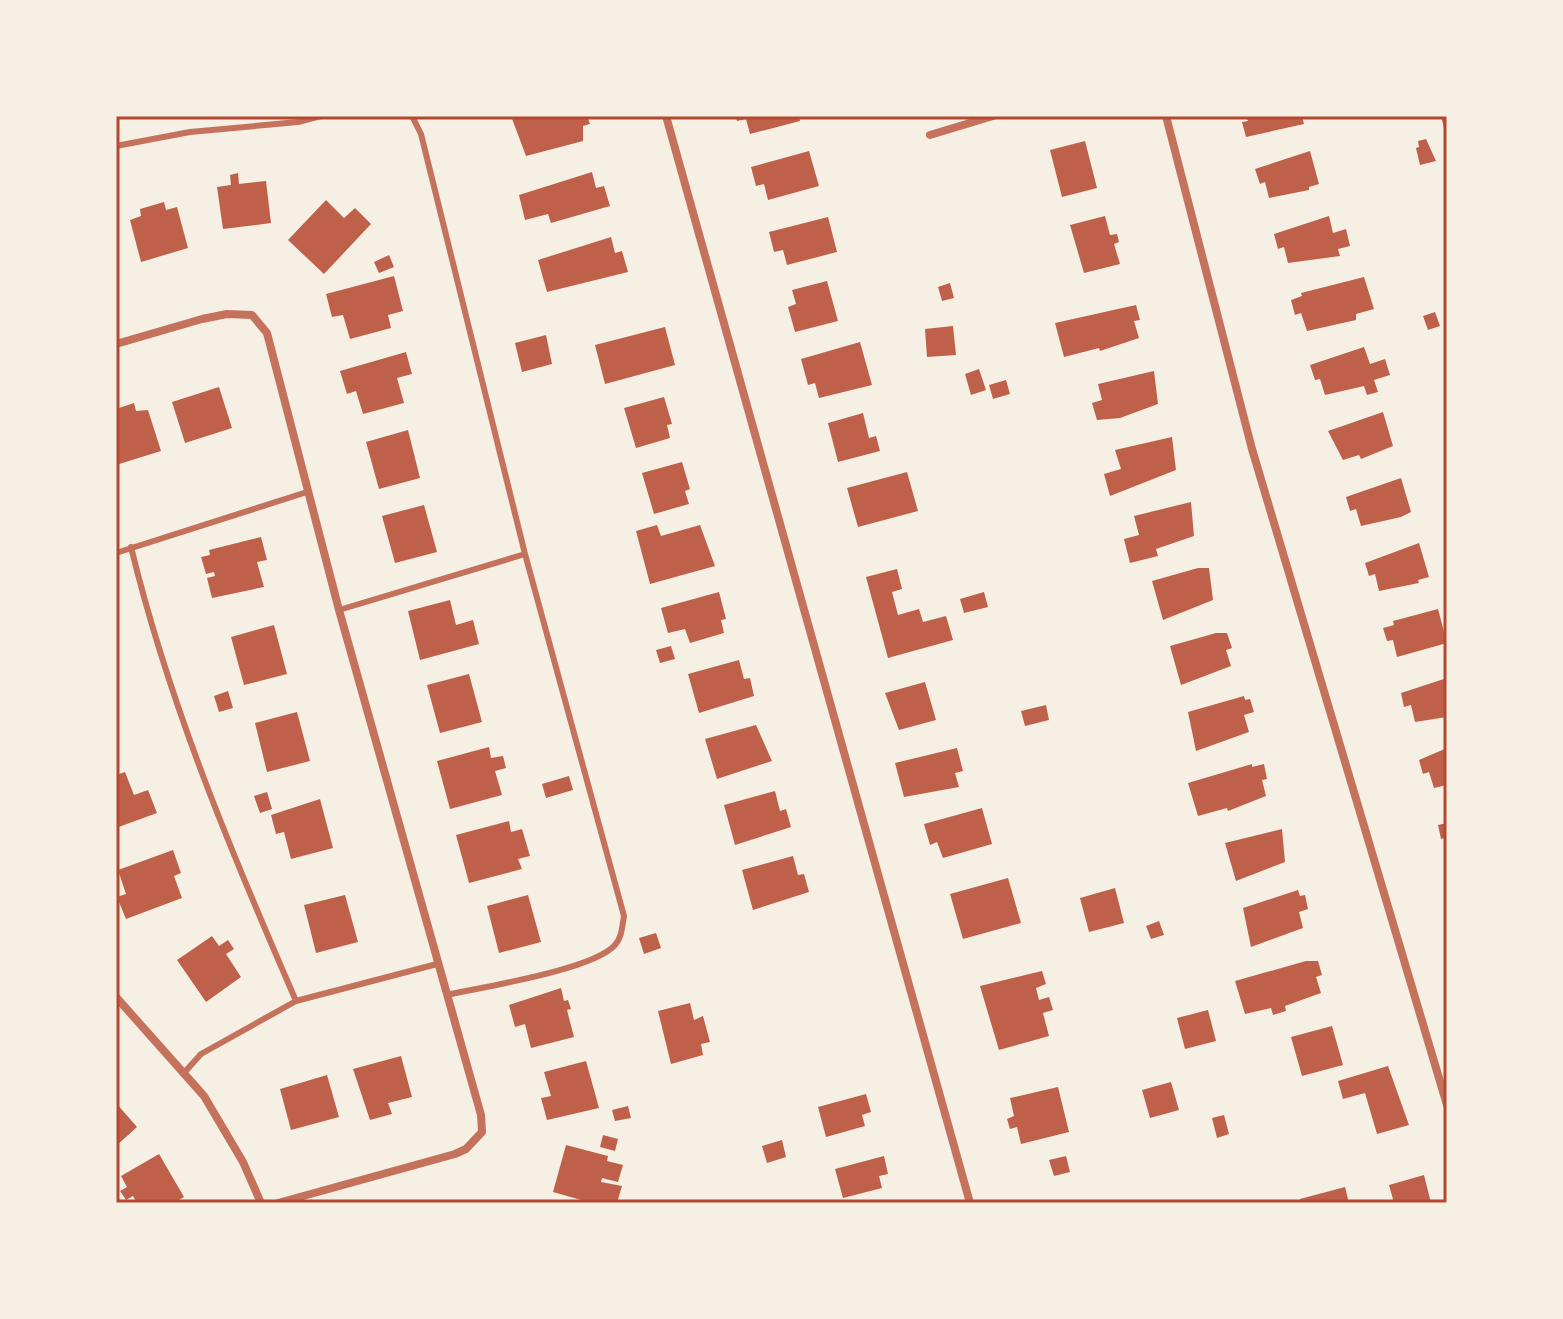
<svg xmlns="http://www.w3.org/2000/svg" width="1563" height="1319" font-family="Ubuntu,sans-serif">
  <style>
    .building { fill: #bf614a }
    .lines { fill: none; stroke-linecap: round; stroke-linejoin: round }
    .service { stroke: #c5725c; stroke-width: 6 }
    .minor { stroke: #c5725c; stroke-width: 8 }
    .neatline { fill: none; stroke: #b5482f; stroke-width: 3 }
  </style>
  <rect width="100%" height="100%" fill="#f6efe4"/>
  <path class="building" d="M511,116h76l3,8 -7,2v15l-57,15z
    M736,116h63l1,5 -50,13 -4,-15 -9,2z
    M1246,116h56l2,8 -58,13 -4,-15 6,-1z
    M1441,116h6v19l-1,1z
    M1426,139l10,22 -16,4 -4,-17 3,-1 -1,-6z
    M1085,141l12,47 -35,9 -12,-47z
    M809,151l10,35 -51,14 -4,-16 -8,2 -5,-19z
    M1310,151l9,33 -10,3v3l-40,8 -4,-16 -5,2 -5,-15z
    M592,172l4,16 8,-2 6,20 -59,17 -3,-9 -23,6 -6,-25z
    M238,173l1,11 27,-3 5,42 -48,6 -6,-42 14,-2 -1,-10z
    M326,200l18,18 11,-10 16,16 -47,50 -36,-34z
    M164,202l2,8 11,-3 11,41 -47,14 -11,-42 11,-4 -1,-7z
    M1105,216l5,19 7,-1 2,8 -5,2 6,20 -36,9 -14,-48z
    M1329,216l4,17 13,-4 4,17 -12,3 2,7 -52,7 -4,-16 -6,2 -4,-15z
    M828,217l9,35 -50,13 -4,-15 -9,2 -5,-20z
    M611,237l4,16 7,-2 6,21 -81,20 -9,-32z
    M389,255l5,12 -15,6 -5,-11z
    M394,276l9,35 -15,4 3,13 -41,11 -7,-24 -11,2 -6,-23z
    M1364,277l10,32 -18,5v6l-49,11 -6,-18 -6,2 -4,-15 11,-4 -1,-3z
    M827,281l11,40 -43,11 -7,-25 8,-3 -4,-14z
    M950,283l4,15 -12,3 -4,-14z
    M1136,305l4,15 -6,1 5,17 -39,13 -1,-3 -35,9 -9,-34z
    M1435,312l5,14 -12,4 -5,-14z
    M953,326l3,29 -29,2 -2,-28z
    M665,327l10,38 -70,19 -10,-39z
    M546,335l6,29 -30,8 -7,-29z
    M860,342l12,43 -53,13 -4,-15 -7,2 -7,-26z
    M1364,347l6,17 15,-5 5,16 -16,5 4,12 -11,3 -3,-9 -39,9 -5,-16 -5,1 -5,-15z
    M406,352l6,22 -15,4 7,25 -41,11 -7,-23 -9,3 -7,-23z
    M979,369l7,21 -15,5 -6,-21z
    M1154,371l4,33 -38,14 -23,2 -5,-17 10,-3 -4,-16z
    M1006,380l4,14 -17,5 -4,-14z
    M219,387l13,41 -47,15 -13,-41z
    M664,397l8,27 -5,1 3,13 -34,10 -12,-40z
    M134,403l2,8 12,-1 13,41 -45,14v-56z
    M1383,412l10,34 -32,13 -2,-4 -16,5 -15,-29z
    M863,413l6,25 7,-2 4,15 -42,11 -10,-39z
    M408,430l12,48 -41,11 -13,-47z
    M1172,437l4,33 -66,26 -6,-22 17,-5 -6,-19z
    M682,462l8,27 -5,2 4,13 -35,10 -12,-41z
    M907,472l11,39 -60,16 -11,-39z
    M1401,478l10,34 -10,5 -40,9 -5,-17 -6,2 -4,-14z
    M1191,502l3,34 -38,13 2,7 -28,7 -6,-24 15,-4 -5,-19z
    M424,505l13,47 -42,11 -13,-47z
    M657,525l4,11 39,-11 15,41 -65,18 -14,-53z
    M261,537l6,23 -10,2 7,25 -52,11 -5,-20 8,-2 -1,-4 -8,2 -5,-17 9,-2 -1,-5z
    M1419,543l10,34 -11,3 1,3 -40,8 -4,-17 -6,2 -4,-13z
    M1198,568h11l4,32 -50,20 -11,-39z
    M897,569l5,20 -10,3 6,23 21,-6 4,13 23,-6 7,24 -65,18 -22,-81z
    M719,592l7,27 -5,1 3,13 -34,10 -5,-14 -17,4 -7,-25z
    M984,592l4,15 -24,6 -4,-14z
    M450,600l6,25 17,-5 6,24 -59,16 -12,-49z
    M1438,609l9,34 -50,14 -4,-17 -6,1 -4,-13 11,-3 -1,-4z
    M274,625l13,49 -43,11 -13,-48z
    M1216,633h11l5,15 -6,2 5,16 -50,19 -11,-39z
    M671,646l4,13 -15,4 -4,-13z
    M739,660l5,19 6,-1 4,18 -55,17 -11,-39z
    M469,674l13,48 -42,11 -13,-48z
    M1447,678v39l-32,5 -4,-17 -7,2 -3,-14z
    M925,682l11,38 -37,10 -14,-37z
    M228,691l5,17 -14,4 -5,-16z
    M1244,696l1,4 5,-1 4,13 -10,3 5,17 -53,19 -8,-39z
    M1046,705l3,15 -24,6 -4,-15z
    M297,712l13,49 -43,11 -12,-49z
    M756,725l16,36 -55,18 -12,-40z
    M489,747l2,11 12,-2 3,12 -11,3 7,24 -52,14 -13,-48z
    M957,748l6,23 -8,2 4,14 -55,10 -9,-34z
    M1447,748v37l-13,3 -5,-16 -6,2 -4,-14z
    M1252,764v3l12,-3 3,15 -5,1 4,16 -38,15 -1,-3 -29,8 -10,-33z
    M125,772l9,23 14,-5 9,23 -41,15v-53z
    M569,776l4,14 -27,8 -4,-14z
    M775,791l5,20 6,-2 5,18 -56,18 -11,-40z
    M267,792l5,17 -12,4 -6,-17z
    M320,799l13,49 -42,11 -7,-27 -8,2 -5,-19z
    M982,808l10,36 -49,14 -6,-16 -7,3 -6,-21z
    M509,821l2,11 11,-3 8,27 -12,3 4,10 -53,14 -13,-48z
    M1447,823v14l-6,2 -3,-14z
    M1282,829l3,33 -49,19 -11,-38z
    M173,850l8,23 -7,3 8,22 -56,21 -9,-22 9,-3 -8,-24z
    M793,856l5,19 6,-1 5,18 -56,18 -11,-40z
    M1008,878l13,45 -58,16 -13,-45z
    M1115,888l9,35 -35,9 -9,-34z
    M1298,890l2,6 5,-1 3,14 -9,3 4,16 -52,19 -8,-39z
    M345,895l13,47 -42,11 -12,-48z
    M528,895l13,47 -42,11 -12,-47z
    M1159,921l5,14 -13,4 -5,-13z
    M656,933l5,15 -17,6 -5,-16z
    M212,936l7,10 9,-6 6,9 -8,5 15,23 -35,25 -29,-42z
    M1306,961h12l4,14 -6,2 5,16 -36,13 1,5 -13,4 -2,-7 -26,6 -10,-33z
    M1042,971l4,13 -10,4 3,12 10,-3 4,13 -10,3 6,23 -50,14 -19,-64z
    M561,988l3,13 4,-1 3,9 -4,1 7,27 -43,11 -6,-24 -10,3 -6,-22z
    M690,1003l4,17 9,-4 7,26 -9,2 2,11 -32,9 -13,-53z
    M1208,1010l8,31 -31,8 -8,-31z
    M1332,1026l11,39 -41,11 -11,-39z
    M401,1056l11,41 -24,6 4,11 -22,6 -17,-51z
    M586,1061l13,47 -52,12 -6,-22 10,-2 -7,-24z
    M1388,1066l21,59 -32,9 -12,-41 -22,6 -5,-18z
    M327,1075l12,42 -48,13 -11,-41z
    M1171,1082l8,28 -29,8 -8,-28z
    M1058,1087l11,45 -48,12 -4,-17 -7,2 -3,-10 7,-3 -4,-18z
    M866,1094l5,18 -9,3 3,11 -39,11 -8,-30z
    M116,1103l21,24 -21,19z
    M628,1106l3,12 -16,3 -3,-11z
    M1224,1115l5,19 -12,4 -5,-20z
    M603,1135l15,4 -3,12 -15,-4z
    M782,1140l4,17 -19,6 -5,-17z
    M566,1145l42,11 -1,5 16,4 -5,17 -16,-4 -1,4 21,4 -5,17h-25l-39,-11z
    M159,1154l25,43 -10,6h-37l-4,-7 -7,4 -6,-9 7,-4 -6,-11z
    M884,1156l4,18 -9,2 3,12 -39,10 -8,-29z
    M1066,1156l4,16 -16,4 -5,-16z
    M1424,1175l7,28h-37l-5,-18z
    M1345,1187l4,16h-48l-1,-4z"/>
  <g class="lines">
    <path class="service" d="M412,116l9,18 104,420 99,362c-2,11 -2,21 -9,29 -22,25 -133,42 -168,50
      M116,146l74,-14 108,-10 23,-6
      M131,547c38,157 101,307 165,454
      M116,553l191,-61
      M339,610l186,-56
      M183,1074l18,-20 95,-53 141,-37"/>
    <path class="minor" d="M666,116l304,1087
      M1166,116l86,333 195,656
      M930,135l63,-19
      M116,344l86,-25 25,-5 25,1 15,18 72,277 142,505 1,17 -16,17 -11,5 -177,49
      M116,997l88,99 39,66 18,41"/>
  </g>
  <rect width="1563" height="1319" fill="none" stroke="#f6efe4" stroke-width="236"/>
  <rect x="118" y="118" width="1327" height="1083" class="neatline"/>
</svg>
